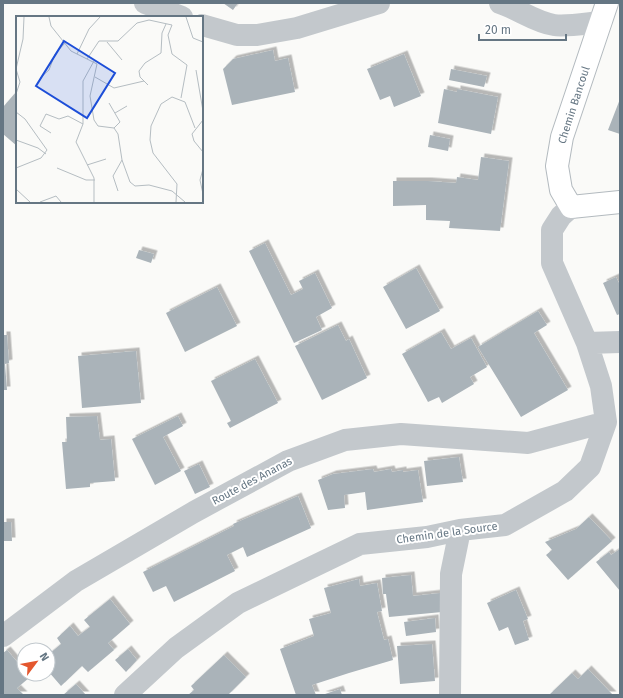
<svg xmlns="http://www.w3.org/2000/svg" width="623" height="698" font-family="'Fira Sans',sans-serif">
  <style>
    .building { fill: #aab3b9; filter: url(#shadow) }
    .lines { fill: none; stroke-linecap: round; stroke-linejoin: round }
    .secondary-casing { stroke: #b3babf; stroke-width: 24 }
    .minor { stroke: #c3c8cc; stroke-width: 22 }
    .secondary { stroke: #fff; stroke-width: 22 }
    .labels { text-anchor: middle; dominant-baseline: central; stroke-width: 4; stroke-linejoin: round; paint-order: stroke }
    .street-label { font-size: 11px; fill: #657683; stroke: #fff }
    .inset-road { fill: none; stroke: #b5bdc2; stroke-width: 1 }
    .view { fill: #1d4ed8; fill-opacity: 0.15; stroke: #1d4ed8; stroke-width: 2 }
    .inset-edge { fill: none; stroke: #657683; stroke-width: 2 }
  </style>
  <defs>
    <filter id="shadow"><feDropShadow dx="3.5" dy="-3.5" stdDeviation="0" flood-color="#0004"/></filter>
  </defs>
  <rect width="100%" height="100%" fill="#fafaf8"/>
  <path class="building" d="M223,3h15l-5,7z
    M273,50l2,11 13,-3 7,34 -63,13 -9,-36 10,-10z
    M404,54l17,42 -27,11 -4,-11 -10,4 -13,-31z
    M451,69l36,7 -3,11 -35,-7z
    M444,89l13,3v-3l41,8 -7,37 -53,-11z
    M17,91v55l-14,-12v-27z
    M620,99v35l-12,-4z
    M430,135l20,4 -2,12 -20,-4z
    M481,157l28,4 -9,70 -51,-3 1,-7 -24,-1v-15l-33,1v-25h35l28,2 1,-6 21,3z
    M265,243l26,52 12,-6 -4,-8 16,-8 17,35 -16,9 6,13 -28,13 -45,-92z
    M139,250l15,4 -3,9 -15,-5z
    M416,268l24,43 -34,18 -23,-42z
    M616,277l4,8v29l-3,1 -14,-32z
    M217,287l20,39 -52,26 -19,-39z
    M538,311l9,14 -13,8 34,57 -47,27 -43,-70z
    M338,325l8,16 3,-2 18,39 -45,22 -27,-54z
    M441,332l10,17 20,-11 16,29 -17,10 4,7 -32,19 -3,-6 -11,5 -26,-48z
    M3,335h4l2,28 -4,1 2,26h-4z
    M136,351l5,52 -59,5 -4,-52z
    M255,359l23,44 -48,25 -3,-5 4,-2 -20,-40z
    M97,416l3,24 11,-1 4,42 -25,2v4l-24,2 -4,-47h5l-1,-25z
    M178,416l5,10 -20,11 18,34 -26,14 -23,-46z
    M459,457l4,25 -36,4 -3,-25z
    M199,464l11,23 -15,7 -11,-23z
    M373,469l1,3 17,-3 1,3 11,-2v2l15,-2 5,32 -56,8 -2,-18 -21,3 1,13 -17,2 -10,-30 15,-6z
    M298,496l13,32 -64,29 -4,-10 -16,8 8,16 -61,31 -8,-16 -13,6 -10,-20 91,-46 -1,-2z
    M589,517l23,24 -44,39 -22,-25 6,-5 -7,-8 31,-13z
    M3,522h8l1,19h-9z
    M620,549v42l-24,-29 13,-10 2,3z
    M411,575l2,21 27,-3 2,19 -53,5 -3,-23h-3l-1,-16z
    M359,579l1,7 17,-3 5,28 -5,1 7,28 4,-1 5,21 -44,13 -37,12 4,10h-20l-16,-46 34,-13 -5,-17 22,-6 -7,-25z
    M516,590l12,29 -5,2 6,19 -14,5 -7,-18 -9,4 -12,-28z
    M110,599l20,25 -22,19 6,7 -26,22 -6,-6 -21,20 -13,-15v-16l13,-11 -4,-6 13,-12 8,10 12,-9 -6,-7z
    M435,618l1,14 -30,4 -2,-14z
    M432,644l3,37 -35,3 -3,-38z
    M128,649l9,11 -11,12 -11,-12z
    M7,650l17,20v4h3l3,3 -13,11 7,7h-21v-42z
    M224,655l22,22 -18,18h-40l6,-5 -3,-4z
    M588,669l25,26h-64l23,-22 6,6z
    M76,684l10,11h-23z
    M340,689l2,6h-20z"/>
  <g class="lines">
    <g class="secondary-casing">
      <path id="secondary" d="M607,3l-45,134 -5,29 4,24 10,17 49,-5"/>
    </g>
    <path class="minor" d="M145,3l37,14
      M500,3c18,6 35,19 54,22 11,2 35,-2 47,-3
      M202,25l35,10h20l40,-7 82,-25
      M587,343l33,-1
      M3,636l73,-55 118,-69 94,-51 57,-21 56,-6 127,9 78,-21
      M125,695l51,-47 62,-45 66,-32 56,-27 67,-7 33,-7 45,-5 60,-34 25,-24 16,-45 -5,-36 -14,-43 -35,-80v-33l9,-14 10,-9
      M450,695l1,-121 9,-44"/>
    <use href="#secondary" class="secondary"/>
  </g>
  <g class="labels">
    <g class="street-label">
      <text transform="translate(574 105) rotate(-72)">Chemin Bancoul</text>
      <text transform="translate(252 481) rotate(-28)">Route des Ananas</text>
      <text transform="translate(447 533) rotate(-8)">Chemin de la Source</text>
    </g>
  </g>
  <g transform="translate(16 16)">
    <rect width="187" height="187" fill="#fafaf8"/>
    <path class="inset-road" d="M33,1l2,9 20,25 6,3 12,-25 11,-12M170,1l7,21 10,4M156,9l-4,10 4,19 15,11 -6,33M91,26l15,18M61,38l20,10 -7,32 4,24 4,6 16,2 4,6 4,26 8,22 5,4 14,-1 23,6 13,11M71,43l12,-18h19l19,-18 12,-3 23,5M78,45l-11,20v43l-7,18 18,36v24M0,53l7,-30 1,-22M0,53l4,13 -4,12M180,54l7,41M79,61l19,11 30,-7M24,62l9,-8 6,-16 10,-11M132,69l-8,-8 -1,-6 6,-8 16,-10 1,-20 4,-9M93,87l11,19 -6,6M0,96l9,7 22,31 -6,8 -25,10M99,97l12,-7M187,104l-11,14 2,7 9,11M35,117l-11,-7 6,-12 13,5 9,-3 15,8M0,124l22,8 8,6M71,149l19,-6M41,152l29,12h9M187,153l-3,11 3,14M0,173l14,13M102,175l-5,-15 9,-16M24,186l16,-6 5,6M160,186l1,-18 -24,-31 -3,-13 1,-14 10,-22 11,-7 13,5 10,26"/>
    <path class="view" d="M48,25l51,32 -28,45 -51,-32z"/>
    <rect width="187" height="187" class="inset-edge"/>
  </g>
  <rect width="623" height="698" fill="none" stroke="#657683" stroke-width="8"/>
  <g transform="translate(36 662) rotate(58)"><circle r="19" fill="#ffffff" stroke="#c1c8cd"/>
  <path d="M0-3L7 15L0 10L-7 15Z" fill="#e4572e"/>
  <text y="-6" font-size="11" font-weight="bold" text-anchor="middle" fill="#657683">N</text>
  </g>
  <path d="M479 34v6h87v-6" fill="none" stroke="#657683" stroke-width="2"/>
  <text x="485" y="34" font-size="12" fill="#657683" stroke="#ffffff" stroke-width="3" paint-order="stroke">20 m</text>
</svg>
